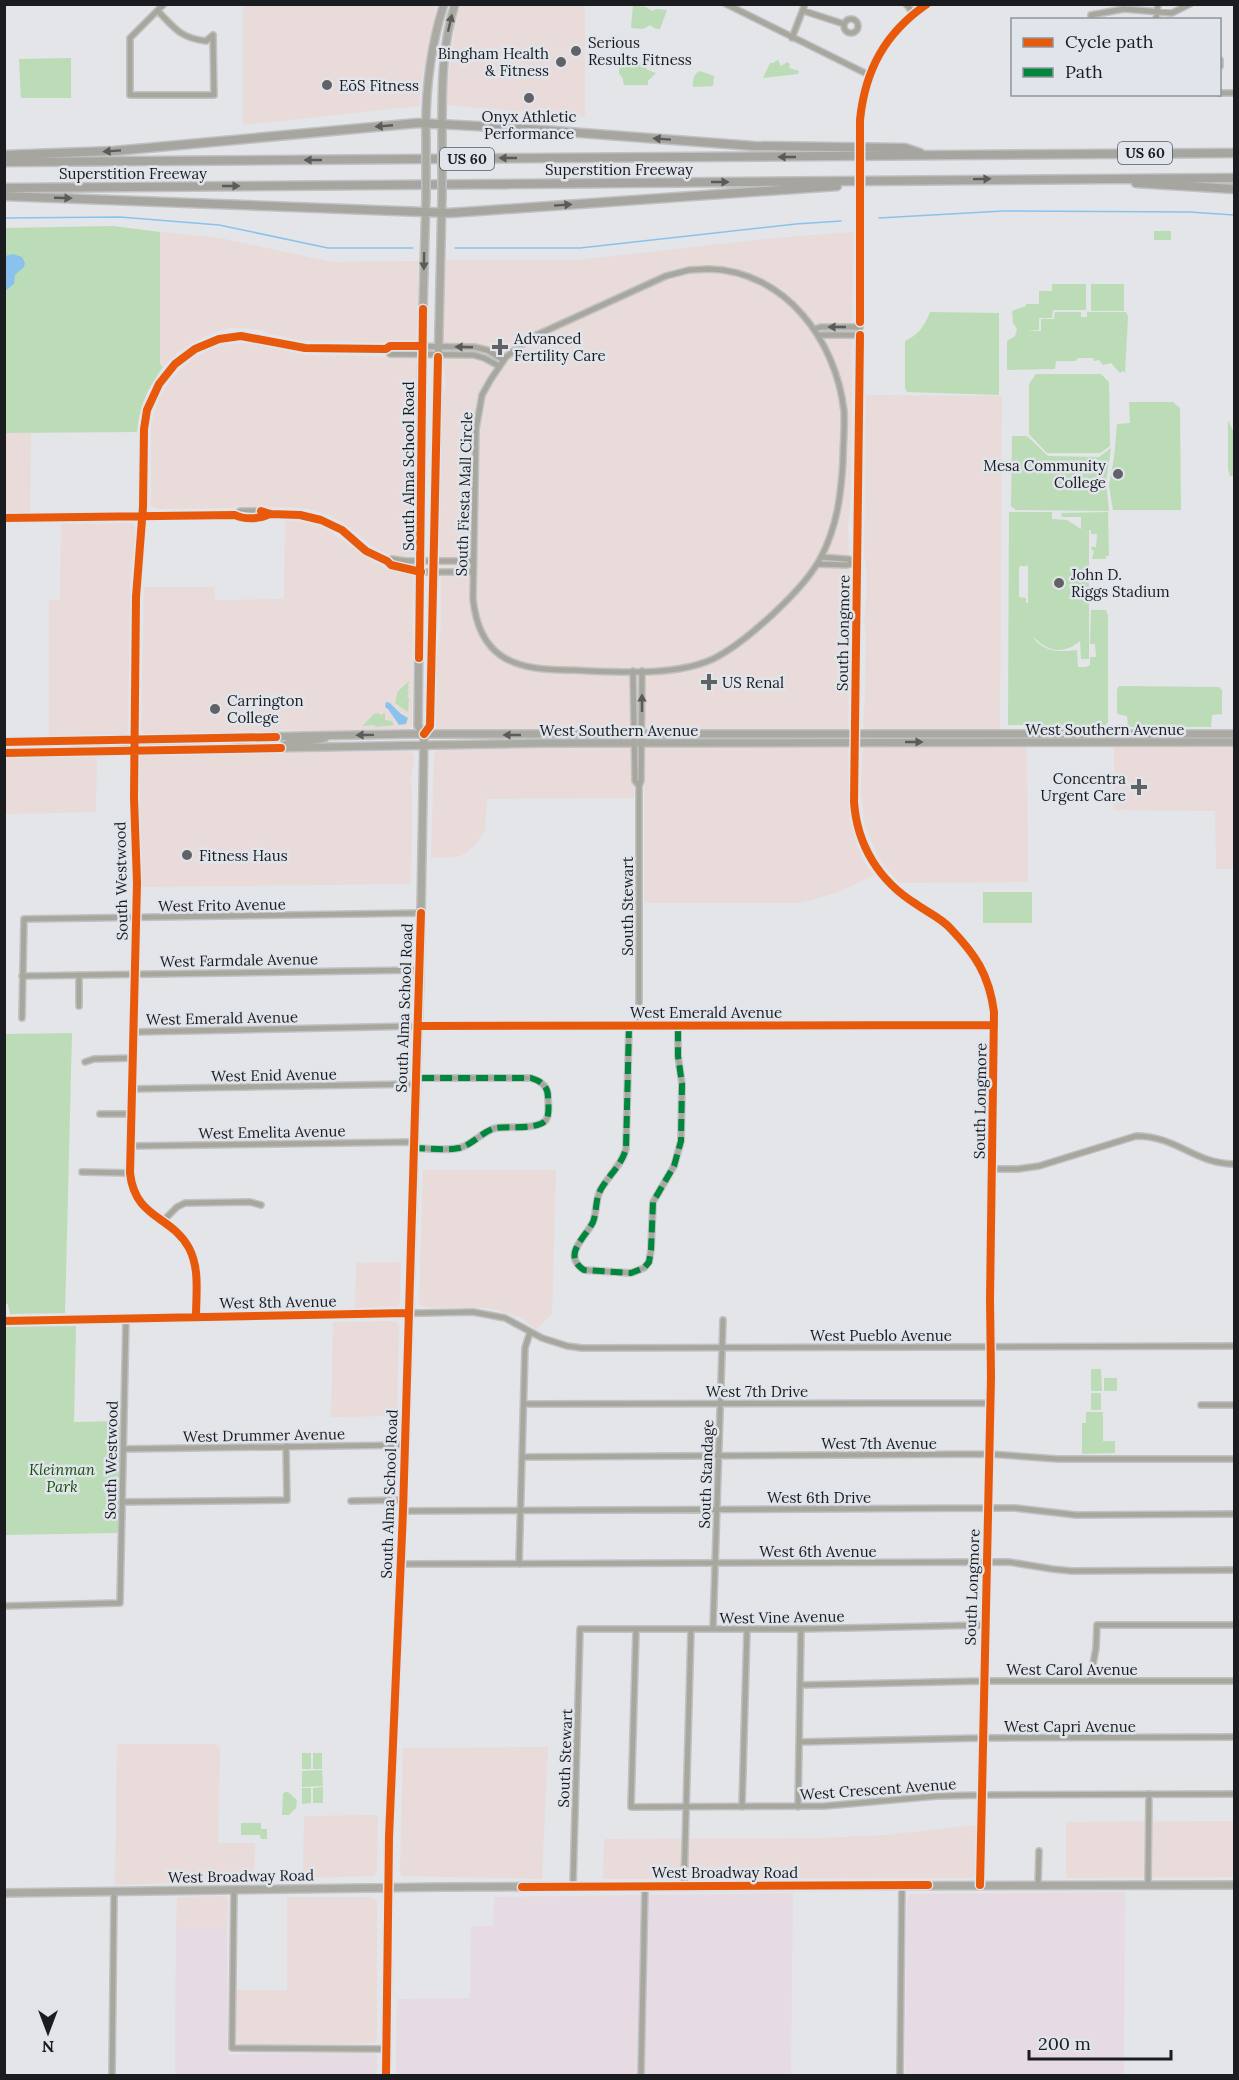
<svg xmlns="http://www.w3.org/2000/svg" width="1239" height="2080" font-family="Lora,serif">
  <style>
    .commercial { fill: #e8dbda }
    .industrial { fill: #e6dbe3 }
    .green { fill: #bbdcb7; fill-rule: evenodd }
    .water { fill: #89c3ed }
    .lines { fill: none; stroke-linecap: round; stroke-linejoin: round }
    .stream { stroke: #89c3ed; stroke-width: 1.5 }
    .minor-casing { stroke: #c0c1c3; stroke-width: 8 }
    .major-casing { stroke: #c0c1c3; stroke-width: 10 }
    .highway-casing { stroke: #c0c1c3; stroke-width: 11 }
    .minor { stroke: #a8a79e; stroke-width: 5 }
    .major { stroke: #aaaaa3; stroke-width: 7 }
    .highway { stroke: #a7a5a0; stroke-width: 8 }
    .minor-bridge-casing { stroke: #c0c1c3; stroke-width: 8; stroke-linecap: butt }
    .major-bridge-casing { stroke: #c0c1c3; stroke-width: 10; stroke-linecap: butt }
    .minor-bridge { stroke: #a8a79e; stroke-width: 5 }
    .major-bridge { stroke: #aaaaa3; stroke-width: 7 }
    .quiet { stroke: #00873e; stroke-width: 6; stroke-dasharray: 12 6; stroke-linecap: butt }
    .cycleway-casing { stroke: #e0e4eb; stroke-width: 11 }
    .cycleway { stroke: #e8590c; stroke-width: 8 }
    .oneway { fill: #5b5c5a }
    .oneway2 { fill: #5a5a59 }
    .oneway3 { fill: #5a5b58 }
    .poi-dot { fill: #616265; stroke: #e0e4eb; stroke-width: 2 }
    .labels { text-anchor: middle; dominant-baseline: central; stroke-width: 5; stroke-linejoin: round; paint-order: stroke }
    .shield { fill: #e0e4eb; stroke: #56585c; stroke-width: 1.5 }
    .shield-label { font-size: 14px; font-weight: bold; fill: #1b1c1f }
    .poi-label { font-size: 15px; fill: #1b1c1f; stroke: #e0e4eb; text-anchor: start }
    .street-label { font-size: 15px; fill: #1b1c1f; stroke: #e0e4eb }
    .park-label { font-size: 15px; font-style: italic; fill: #165004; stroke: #e0e4eb }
  </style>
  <rect width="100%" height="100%" fill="#e3e5e8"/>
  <path class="commercial" d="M243,5h194l-15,73 -3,28 -176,19z
    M460,5h125v112l-138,-12v-21l7,-46v-14z
    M160,232l60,6 111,24 88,-1 -3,79 -6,3 -108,-2 -32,-7 -12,-5 -28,-1 -19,6 -21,10 -14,10 -13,13 -3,-3z
    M853,232l-2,263 -3,31 2,49 -2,155 -114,3 -33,-3h-50l-25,3h-129l-58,-3 -3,-5 1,-68 4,-34v-42l-2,-28 2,-144 4,-23 -2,-48 3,-78h133l185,-21z
    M243,343l16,2 46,10 105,2 5,2 2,8 -3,58 3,12 -2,115 -3,5 -22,-2 -14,-6 -33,-26 -15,-8 -20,-6 -18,-2 -134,2 -5,-3v-81l8,-27 13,-20 22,-21 27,-12z
    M866,395l136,1 -2,336 -31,-3 -102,1 -4,-4 2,-30 1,-59 -2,-18 2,-19 1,-26 -3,-19z
    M4,433h27l-1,84 -25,1z
    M285,520l24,3 16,5 51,35 15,7 21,4 1,2 -1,151 -7,4 -18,-2 -23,3 -83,-2 -14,3 -9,-2h-23l-13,3h-78l-3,-5 3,-142h70l1,13 69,-1z
    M129,523l4,1 3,5 -6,58 -2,145 -5,3 -74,1v-136h11l1,-76z
    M1114,744h120v125h-18l-1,-58 -101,-1z
    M556,745l76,1 2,5v47l-147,1 -2,32 -10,14 -9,8 -9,4 -26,1 3,-103 3,-7 39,2 19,-3z
    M774,745l24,3h46l4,2 2,69 7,27 8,17 9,12 -38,18 -37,10h-155v-155l1,-2z
    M866,745h161l1,137 -126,1 -2,1 -21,-25 -14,-33 -4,-35 1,-40z
    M410,751l4,4v5l-3,15 1,27 -1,82 -270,3 -4,-72 1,-52 4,-8z
    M97,755l-1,57 -91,2v-57z
    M423,1170h133l-4,144 -16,16 -16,-13 -32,-9 -64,-1 -4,-2 -1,-4z
    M401,1262l-1,38 -2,6 -43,2 1,-45z
    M393,1321l4,1 2,4 -2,90 -66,1 2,-95z
    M117,1744h99l1,3h3l-2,96h37l-1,37 -139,5z
    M548,1747l-6,132 -140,-3 -2,-5 3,-123z
    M378,1815l-1,54 -3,7 -71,2 1,-62z
    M1234,1821v56l-168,1v-56z
    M977,1825l-1,46 -1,5 -3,2 -369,1 1,-40 216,-1 65,-3z
    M224,1896l3,1 1,4 -1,26 -51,1 1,-31z
    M287,1897h84l6,4v138l-2,4 -131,3 -8,-4v-52h51z"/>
  <path class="industrial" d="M1125,1892l-1,183h-219l2,-173 2,-8z
    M793,1893l-2,182 -395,1 1,-77 73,-1 1,-72h22l1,-29z
    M227,1927l1,127 145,-1 4,3v19h-202l1,-147z"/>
  <path class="green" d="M633,5l13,2 6,4 4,-2 11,1 -7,19h-4l-6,-4 -7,4 -12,-1z
    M622,57l6,2h8l12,11 8,3 -8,8v4h-24l-2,-8 -3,-3v-15z
    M71,58v40h-50l-2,-39z
    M778,60l3,6 6,-4 3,2 -1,4 10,3 -1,3 -35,4 7,-15h3z
    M700,71l14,5 -1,10 -20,1c-1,-6 1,-14 7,-16z
    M113,226l47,6v132l3,3c-16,23 -23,37 -26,65l-132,1 -1,-205z
    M1154,231h17v9h-17z
    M1052,284h34v26h-33l-1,8h-13v12l-13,1h15v-12h13l1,-7h26v5h6v-5h39l2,4 -3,57 -2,-2 -3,2 -9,-10 -8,2 -4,-5 -5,1 -1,-3h-15l-3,3h-19l-1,8 -48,1v-29l8,-5 2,-7 -4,-6 -1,-12 14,-5v-2h13v-13h13z
    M1091,284h33v27h-33z
    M930,312l69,1v82l-92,-3 -2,-4v-47c13,-6 20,-15 25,-29z
    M1036,374h65l8,8 1,64 -10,7h-53l-18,-19v-50z
    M1129,402h44l7,6 1,102h-68l-4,-25 5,-27 3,-34 13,-1z
    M1228,420l6,13v43h-4l-2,-7z
    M1012,436h15l21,20 51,1 12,-9 -5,34 3,29 -93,-1 -5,-4z
    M1009,512h43v7l15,1 14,9v-12h-19l-1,-4 47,-1 1,44h-3v3h-14l2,-8 -2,-1 -1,-3h5l1,-13h-6v-4h-2v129h-8l-1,-18c-19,15 -32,10 -48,-5 11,17 28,16 45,14l1,17h8l4,-2v-8h6l-1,-13h-5l1,-34h15l2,5v107l-2,3h-98zM1028,564v39h-2v-5l-7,-1v-29l1,-2h7z
    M409,681l-1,5 1,1 -2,4 2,1 -2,5 2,1 -1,14 -13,-9 3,-12z
    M1119,686l100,1 3,3v24l-10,1 -1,12h-83l-1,-11 -10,-2v-24z
    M379,713l1,2 5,-2v7l7,1 2,4 -18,2 -2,-2 -12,1 12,-12z
    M983,892h49v31h-49z
    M72,1033l-7,280 -55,1 -2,-9 -4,-4 1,-267z
    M76,1326l-2,96 47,-1 -3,112 -113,2v-208z
    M1091,1369h10l1,22h-11z
    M1104,1378h13v13h-13z
    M1091,1393h10v17h-10z
    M1086,1412h17v29h12v12l-33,1v-31h4z
    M302,1753h9v16h-9z
    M313,1753h9v16h-9z
    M322,1770l1,16 -21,1v-16z
    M323,1787v16h-10v-15z
    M302,1788h9v15l-9,1z
    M285,1792h3l9,8 -1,8 -7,7h-7l1,-21z
    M241,1823h20v6h6v10h-6l-1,-4h-19z"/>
  <path class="water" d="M13,254l9,3 3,6 -1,4 -9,8 -1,9 -9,7v-35z
    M386,702l4,1 11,11 7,4 -2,6 -7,1 -11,-16 -3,-2z"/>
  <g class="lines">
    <path class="stream" d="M4,218l116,-1 99,8 109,23h85
      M879,218l124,-7 186,1 45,3
      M455,248h125l216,-24 45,-3"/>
    <g class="minor-casing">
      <path id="minor" d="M164,4l-34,34v57h84l-1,-60
        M726,4l143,71
        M906,4l8,10
        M158,11c17,18 23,27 48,30l7,-6
        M804,11l40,13
        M844 26a7 7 0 1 1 14 0a7 7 0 1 1-14 0Z
        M1092,20l-1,-5 33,-6 48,4 18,-9
        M1156,20l2,-16
        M792,38l13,-34
        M1220,60v6
        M1220,93h14
        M860,140c0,-59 18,-101 67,-136
        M860,199l-6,603c3,43 25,79 62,102 11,8 25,14 34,24 25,26 39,46 44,84l-4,287 1,78 -11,508
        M709,269c76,2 127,71 135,142 1,16 -1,33 -1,50 -2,34 -6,66 -22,96 -16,32 -77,87 -108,102 -42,19 -103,12 -149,11 -52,0 -85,-14 -91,-71l3,-170 6,-34 9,-16 15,-22 24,-19 136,-62 23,-6z
        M815,329l6,-2h39
        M818,335h42
        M386,349l4,5 84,1 10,3 15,8
        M235,515l5,-4h23l7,3 39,2 23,8 10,6 24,21 21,10 4,4 30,7h52
        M4,518l231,-3c10,5 25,4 35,-1
        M821,557l26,2 9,2
        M387,561l5,-2 15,2h66
        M817,564l30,1 11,-3
        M633,671l2,110 4,5
        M79,975v31
        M22,976l398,-6
        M22,1018l2,-99 397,-6
        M629,1026l-3,123c-5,17 -17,26 -25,40 -6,10 -4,23 -8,33 -7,15 -32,33 -9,48l47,3 13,-5 5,-6 2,-12 2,-48 21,-36 7,-25 1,-57 -4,-28v-31
        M639,1026v-240l2,-5 1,-110
        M134,1032l284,-6 576,-1
        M85,1062l9,-3 39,-1
        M132,1089l284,-5
        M100,1114h32
        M131,1146l282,-4
        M413,1148c14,0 32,3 46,0 14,-3 23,-17 37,-20 12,-2 42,2 50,-8 4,-6 2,-17 2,-23 0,-11 -7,-16 -17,-19h-115
        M992,1169h26l21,-3 97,-30c41,0 59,28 98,28
        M82,1172l48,1
        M162,1222l15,-15 8,-4 65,-1 11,3
        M196,1317c0,-23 4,-48 -7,-69 -18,-33 -54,-29 -59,-75l7,-290 -3,-85 2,-201 7,-90 1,-78 3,-19 12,-26 16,-20 20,-15 24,-10 22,-3 64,12 81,1 4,-3 84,1 13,3 16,10
        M4,1321l469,-9 32,6 37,20 25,8 15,2 652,-2
        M524,1404l466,-1
        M1201,1405h33
        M123,1449l281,-4
        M522,1457l467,-3 69,5h176
        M351,1501l52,-1
        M122,1502l165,-2 -1,-54
        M403,1511l585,-3h27l61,7 158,-1
        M400,1564l609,-2 43,7 20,2 162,-1
        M519,1564l6,-216 5,-16
        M4,1606l116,-3 6,-285
        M713,1629l10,-309
        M636,1630l-5,177 194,-1 112,-10 44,-1 253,-1
        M1090,1681l6,-33 1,-23h137
        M801,1685l182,-4h251
        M799,1742l183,-4 252,-1
        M742,1807l5,-178
        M798,1807l3,-178
        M1038,1885l1,-34
        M1148,1885l1,-91
        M573,1886l7,-257h221l183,-4
        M684,1886l7,-257
        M234,1890l-2,158 154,1
        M112,2076l2,-184
        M641,2076l4,-190
        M900,2076l2,-191"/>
    </g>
    <g class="major-casing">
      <path id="major" d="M426,139c-1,-45 4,-91 18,-135
        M442,139c0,-45 -1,-91 13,-135
        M424,734l6,-8 12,-529
        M4,742l405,-8h825
        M237,746l34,-3 5,-6
        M281,748c7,-9 32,-6 44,-10
        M77,750l12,-4 40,-1 5,-5
        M134,751l8,-6 44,-3
        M4,753l540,-10 690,-1
        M4,1893l437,-6 793,-2
        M386,2076l3,-239 14,-326 17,-541 4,-236 -6,-8 4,-380 4,-149"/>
    </g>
    <g class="highway-casing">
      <path id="highway" d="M4,155l110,-4 304,-28 97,5 239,18 151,2 15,5
        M4,162l1230,-9
        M1136,183l98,6
        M4,188l1230,-10
        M4,196l446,17 387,-27"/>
    </g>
    <use href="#minor" class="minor"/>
    <use href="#major" class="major"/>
    <use href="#highway" class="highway"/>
    <g class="minor-bridge-casing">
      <path id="minor-bridge" d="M860,199v-59"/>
    </g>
    <g class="major-bridge-casing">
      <path id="major-bridge" d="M426,139v58
        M442,197v-58"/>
    </g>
    <use href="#minor-bridge" class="minor-bridge"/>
    <use href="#major-bridge" class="major-bridge"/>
    <path class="quiet" d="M629,1026l-3,123c-5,17 -17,26 -25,40 -6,10 -4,23 -8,33 -7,15 -32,33 -9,48l47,3 13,-5 5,-6 2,-12 2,-48 21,-36 7,-25 1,-57 -4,-28v-31
      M413,1148c14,0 32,3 46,0 14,-3 23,-17 37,-20 12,-2 42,2 50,-8 4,-6 2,-17 2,-23 0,-11 -7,-16 -17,-19h-115"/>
    <g class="cycleway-casing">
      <path id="cycleway" d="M860,322v-202c5,-50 25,-87 67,-116
        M860,335l-6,467c3,43 25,79 62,102 11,8 25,14 34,24 25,26 39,46 44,84l-4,287 1,78 -11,508
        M261,511l9,3 30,1 21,5 21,10 24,21 21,10 4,4 30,7
        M4,518l231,-3c10,5 25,4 35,-1
        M419,658l4,-349
        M424,734l6,-8 8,-369
        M4,742l272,-5
        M4,753l277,-5
        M418,1026l576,-1
        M196,1317c0,-23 4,-48 -7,-69 -18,-33 -54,-29 -59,-75l7,-290 -3,-85 2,-201 7,-90 1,-78 3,-19 12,-26 16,-20 20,-15 24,-10 22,-3 64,12 81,1 4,-3h32
        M4,1321l404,-8
        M522,1887l406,-2
        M386,2076l3,-239 14,-326 18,-598"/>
    </g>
    <use href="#cycleway" class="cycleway"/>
  </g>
  <defs><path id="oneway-solid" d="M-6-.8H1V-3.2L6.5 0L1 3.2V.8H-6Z" transform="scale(1.5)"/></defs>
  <g class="oneway">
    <use href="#oneway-solid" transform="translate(450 23) rotate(-77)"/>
    <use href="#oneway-solid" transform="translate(424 261) rotate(91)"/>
    <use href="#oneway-solid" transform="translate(365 735) rotate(179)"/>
    <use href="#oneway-solid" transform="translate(512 735) rotate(180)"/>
    <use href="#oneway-solid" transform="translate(914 742)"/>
  </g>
  <g class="oneway2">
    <use href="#oneway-solid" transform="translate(384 126) rotate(175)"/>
    <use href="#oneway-solid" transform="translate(662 139) rotate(-176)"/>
    <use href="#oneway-solid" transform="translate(112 151) rotate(176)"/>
    <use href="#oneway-solid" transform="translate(787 157) rotate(180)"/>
    <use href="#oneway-solid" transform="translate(508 158) rotate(180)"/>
    <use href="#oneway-solid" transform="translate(313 160) rotate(180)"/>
    <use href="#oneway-solid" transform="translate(982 179) rotate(-1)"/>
    <use href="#oneway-solid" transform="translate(720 182)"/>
    <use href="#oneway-solid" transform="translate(231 186)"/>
    <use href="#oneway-solid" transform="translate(63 198) rotate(2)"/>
    <use href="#oneway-solid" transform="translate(563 205) rotate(-4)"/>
  </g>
  <g class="oneway3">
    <use href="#oneway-solid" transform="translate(837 327) rotate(-180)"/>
    <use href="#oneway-solid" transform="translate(464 347) rotate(-178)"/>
    <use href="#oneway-solid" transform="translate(642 703) rotate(-90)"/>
  </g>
  <g class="poi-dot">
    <circle cx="576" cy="51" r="6"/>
    <circle cx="561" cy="62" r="6"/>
    <circle cx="327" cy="85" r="6"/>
    <circle cx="529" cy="98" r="6"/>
    <path d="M497 338h6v6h6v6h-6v6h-6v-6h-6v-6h6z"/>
    <circle cx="1118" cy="474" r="6"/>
    <circle cx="1059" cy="583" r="6"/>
    <path d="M706 673h6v6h6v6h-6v6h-6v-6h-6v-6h6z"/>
    <circle cx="215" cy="709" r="6"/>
    <path d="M1136 778h6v6h6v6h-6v6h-6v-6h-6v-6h6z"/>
    <circle cx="187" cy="855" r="6"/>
  </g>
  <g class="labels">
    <g class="shield">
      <rect x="1118" y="142" width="54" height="22" rx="4.5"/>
      <rect x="440" y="148" width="54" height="22" rx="4.5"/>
    </g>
    <g class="shield-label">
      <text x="1145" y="153">US 60</text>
      <text x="467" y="159">US 60</text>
    </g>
    <g class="poi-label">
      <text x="588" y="42">Serious<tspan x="588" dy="17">Results Fitness</tspan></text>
      <text x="549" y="53" text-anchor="end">Bingham Health<tspan x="549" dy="17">&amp; Fitness</tspan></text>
      <text x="339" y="85">EōS Fitness</text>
      <text x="529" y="116" text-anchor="middle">Onyx Athletic<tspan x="529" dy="17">Performance</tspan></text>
      <text x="514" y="338">Advanced<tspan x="514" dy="17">Fertility Care</tspan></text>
      <text x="1106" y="465" text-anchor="end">Mesa Community<tspan x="1106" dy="17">College</tspan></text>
      <text x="1071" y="574">John D.<tspan x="1071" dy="17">Riggs Stadium</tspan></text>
      <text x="722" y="682">US Renal</text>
      <text x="227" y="700">Carrington<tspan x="227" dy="17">College</tspan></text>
      <text x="1126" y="778" text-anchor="end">Concentra<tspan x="1126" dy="17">Urgent Care</tspan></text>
      <text x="199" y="855">Fitness Haus</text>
    </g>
    <g class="street-label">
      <text x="619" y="169">Superstition Freeway</text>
      <text x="133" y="173">Superstition Freeway</text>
      <text transform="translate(408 466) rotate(-90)">South Alma School Road</text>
      <text transform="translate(464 494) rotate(-88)">South Fiesta Mall Circle</text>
      <text transform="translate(843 633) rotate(-89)">South Longmore</text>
      <text x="1105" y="729">West Southern Avenue</text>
      <text x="619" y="730">West Southern Avenue</text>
      <text transform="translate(121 881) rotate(-91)">South Westwood</text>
      <text transform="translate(222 905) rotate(-1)">West Frito Avenue</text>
      <text transform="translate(627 906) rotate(-90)">South Stewart</text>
      <text transform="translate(239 960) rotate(-1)">West Farmdale Avenue</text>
      <text transform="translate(404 1008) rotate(-88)">South Alma School Road</text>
      <text x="706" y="1012">West Emerald Avenue</text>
      <text transform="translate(222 1018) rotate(-1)">West Emerald Avenue</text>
      <text transform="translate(274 1075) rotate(-1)">West Enid Avenue</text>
      <text transform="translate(980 1101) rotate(-89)">South Longmore</text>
      <text transform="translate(272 1132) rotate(-1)">West Emelita Avenue</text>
      <text transform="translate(278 1302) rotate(-1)">West 8th Avenue</text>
      <text x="881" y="1335">West Pueblo Avenue</text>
      <text x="757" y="1391">West 7th Drive</text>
      <text transform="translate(264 1435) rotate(-1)">West Drummer Avenue</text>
      <text x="879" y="1443">West 7th Avenue</text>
      <text transform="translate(111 1460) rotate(-89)">South Westwood</text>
      <text transform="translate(706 1474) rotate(-88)">South Standage</text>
      <text transform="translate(389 1494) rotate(-88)">South Alma School Road</text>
      <text x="819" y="1497">West 6th Drive</text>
      <text x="818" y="1551">West 6th Avenue</text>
      <text transform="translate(972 1587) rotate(-88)">South Longmore</text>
      <text transform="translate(782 1617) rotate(-1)">West Vine Avenue</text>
      <text x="1072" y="1669">West Carol Avenue</text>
      <text x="1070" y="1726">West Capri Avenue</text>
      <text transform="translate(565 1758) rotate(-88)">South Stewart</text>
      <text transform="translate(878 1789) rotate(-4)">West Crescent Avenue</text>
      <text x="725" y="1872">West Broadway Road</text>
      <text transform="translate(241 1876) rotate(-1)">West Broadway Road</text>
    </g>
    <g class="park-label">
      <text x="62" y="1469">Kleinman<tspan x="62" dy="17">Park</tspan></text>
    </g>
  </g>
  <rect width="1239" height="2080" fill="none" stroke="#1b1c1f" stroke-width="12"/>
  <rect x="1011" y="18" width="210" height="78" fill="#e0e4eb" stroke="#919499" stroke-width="1.5"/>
  <rect x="1023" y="38" width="30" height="9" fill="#e8590c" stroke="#919499" stroke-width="1.5"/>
  <text x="1065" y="48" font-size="18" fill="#1b1c1f">Cycle path</text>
  <rect x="1023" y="68" width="30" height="9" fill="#00873e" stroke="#919499" stroke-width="1.5"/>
  <text x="1065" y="78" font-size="18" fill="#1b1c1f">Path</text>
  <g transform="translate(48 2032) rotate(180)" stroke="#e0e4eb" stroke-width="4.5" paint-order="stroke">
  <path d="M0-4.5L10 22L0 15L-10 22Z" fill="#1b1c1f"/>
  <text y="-9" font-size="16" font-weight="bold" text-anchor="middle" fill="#1b1c1f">N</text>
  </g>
  <path d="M1029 2050v9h142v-9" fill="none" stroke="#1b1c1f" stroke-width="3"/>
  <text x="1038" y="2050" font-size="18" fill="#1b1c1f" stroke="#e0e4eb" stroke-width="4.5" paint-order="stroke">200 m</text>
</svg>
